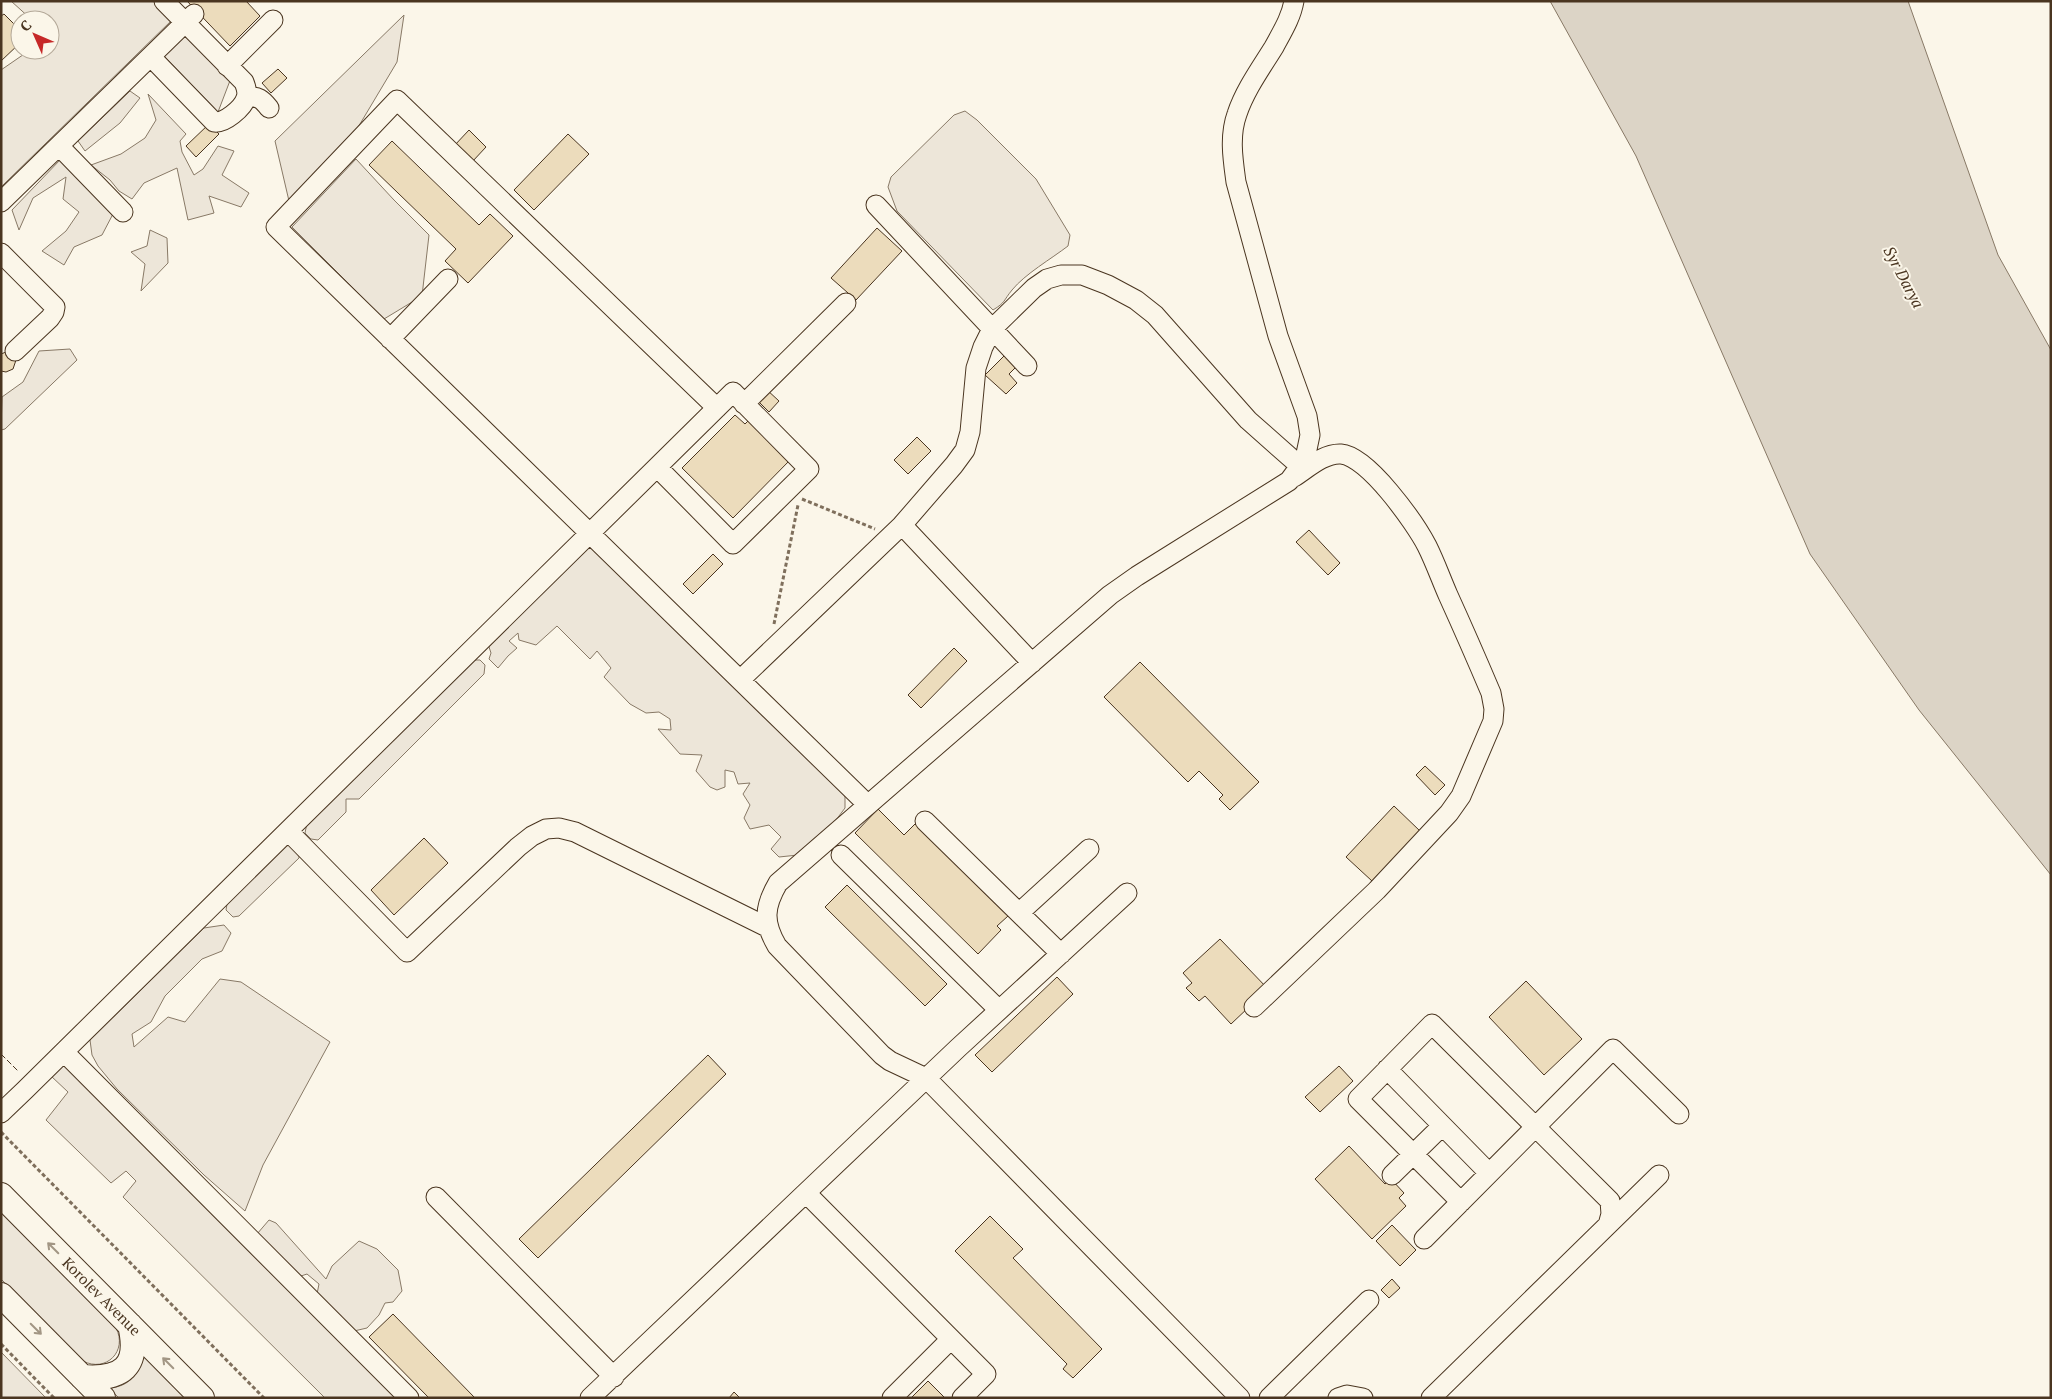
<svg xmlns="http://www.w3.org/2000/svg" width="2052" height="1399" font-family="'PT Serif',serif">
  <style>
    .green { fill: #ede6d9; stroke: #887966 }
    .water { fill: #dcd4c6; stroke: #887966 }
    .building { fill: #ecdcbc; stroke: #4a3520 }
    .lines { fill: none; stroke-linecap: round; stroke-linejoin: round }
    .minor-casing { stroke: #4a3520; stroke-width: 21 }
    .major-casing { stroke: #4a3520; stroke-width: 26 }
    .path { stroke: #7f6f5c; stroke-width: 3; stroke-dasharray: 4 2.5; stroke-linecap: butt }
    .minor { stroke: #fbf6e9; stroke-width: 19 }
    .major { stroke: #fbf6e9; stroke-width: 24 }
    .fence { stroke: #4a3520; stroke-width: 1; stroke-dasharray: 6 2.5; stroke-linecap: butt }
    .oneway { stroke: #a29684 }
    .labels { text-anchor: middle; dominant-baseline: central; stroke-width: 4; stroke-linejoin: round; paint-order: stroke }
    .street-label { font-size: 15px; fill: #4a3520; stroke: #fbf6e9 }
    .water-label { font-size: 16px; font-style: italic; fill: #4a3520; stroke: #fbf6e9 }
  </style>
  <rect width="100%" height="100%" fill="#fbf6e9"/>
  <path class="green" d="M11,1h145l17,18 -172,168v-117l29,-20h20v-30h-18z
    M404,15l-7,47 -40,67 -68,72 -14,-60z
    M186,32l45,46 -13,34 -55,-57z
    M130,91l10,7 -20,25 -35,28 -7,-10z
    M148,94l38,40 -6,7 2,11 12,23 9,-6 15,-23 16,5 -12,24 27,18 -8,14 -32,-11 5,17 -26,7 -11,-52 -33,15 -12,16 -13,-8 -9,-11 -19,-15 30,-11 24,-16 11,-18z
    M965,111l12,9 59,59 34,56 -2,11c-17,13 -43,28 -56,44 -9,11 -6,12 -19,20l-96,-99 -9,-24 3,-10 63,-62z
    M61,159l53,53 -12,23 -28,12 -10,18 -22,-14 24,-20 13,-19 -16,-13 3,-22 -33,21 -14,32 -7,-20z
    M356,159l38,41 35,35 -7,61 -38,23 -92,-92z
    M150,230l17,8 1,25 -27,28 4,-27 -14,-12 16,-6z
    M70,349l7,11 -72,69 -4,1 1,-33 21,-15 16,-31z
    M594,546l251,247v15l-12,16 -35,31 -19,2 -8,-8 10,-12 -12,-12 -19,4 -6,-11 6,-13 -7,-11 7,-11 -12,1 -4,-12 -9,-2v17l-8,3 -7,-3 -14,-16 6,-16 -22,-1 -22,-25 13,1 -1,-11 -11,-7 -13,1 -16,-9 -26,-27 7,-9 -14,-17 -7,8 -33,-33 -21,19 -17,-5 -1,-7 -9,8 8,7 -9,8 -10,12 -9,-9 2,-6 -3,-9 98,-97z
    M471,660h9l5,5 -1,9 -125,125h-13v13l-28,28 -7,-1 -6,-6 2,-10z
    M292,845l7,7v6l-60,58 -6,1 -7,-7 1,-6 58,-58z
    M224,925l7,8 -9,18 -20,8 -37,37 -14,26 -19,12 2,13 34,-30 17,5 35,-43 21,3 89,60 -67,123 -18,46 -41,-36 -87,-86 -19,-23 -6,-11 -2,-15 114,-112z
    M65,1063l334,335h-74l-202,-201 13,-16 -10,-10 -15,12 -65,-63 22,-28 -17,-16z
    M1,1212l115,116c12,23 -10,45 -33,33l-82,-82z
    M269,1220l7,3 50,56 6,-13 27,-25 18,8 21,21 4,21 -9,11 -8,1 -6,12 -12,13 -13,3 -37,-37 2,-10 -12,-10 -9,3 -41,-43z
    M1,1352l45,46h-45z
    M142,1354l44,44h-67l-10,-10c20,-1 32,-15 33,-34z"/>
  <path class="water" d="M1550,1h358l90,254 53,95v525l-132,-165 -109,-156 -174,-398z"/>
  <path class="building" d="M187,1h59l14,15 -30,30z
    M4,14l16,16v13l-19,18v-45z
    M278,69l9,9 -16,15 -9,-10z
    M209,124l10,10 -23,23 -10,-11z
    M469,130l17,17 -14,15 -18,-16z
    M568,134l21,20 -55,56 -20,-20z
    M392,141l87,84 11,-11 23,22 -45,47 -23,-22 11,-12 -87,-84z
    M877,228l25,23 -46,49 -25,-22z
    M6,352l8,5 2,3 -3,9 -7,3 -5,-1v-17z
    M1004,356l12,11 -7,7 8,9 -11,11 -21,-19z
    M766,389l13,12 -10,11 -13,-13z
    M735,415l10,9 6,-6 41,40 -59,60 -51,-50z
    M917,437l14,14 -23,23 -14,-14z
    M1309,530l31,33 -12,12 -32,-33z
    M713,554l10,10 -30,30 -10,-10z
    M954,648l13,13 -46,47 -13,-13z
    M1140,662l119,120 -29,28 -11,-11 4,-4 -24,-24 -11,11 -84,-85z
    M1425,766l20,19 -10,10 -19,-20z
    M1394,806l26,25 -48,50 -26,-24z
    M878,809l26,26 11,-11 93,92 -11,10 4,4 -23,24 -123,-121z
    M424,838l24,25 -54,52 -23,-25z
    M847,885l100,99 -22,22 -100,-99z
    M1220,939l48,50 -37,35 -26,-28 -6,5 -13,-13 6,-5 -9,-10z
    M1057,977l16,17 -81,78 -17,-17z
    M1526,981l56,58 -38,36 -55,-58z
    M708,1055l18,19 -188,184 -19,-19z
    M1339,1066l14,15 -33,31 -15,-15z
    M1349,1146l36,38 6,-5 13,14 -5,5 7,8 -34,33 -57,-60z
    M990,1216l33,33 -10,9 89,91 -29,29 -10,-9 4,-5 -112,-113z
    M1392,1225l24,25 -16,16 -24,-25z
    M1392,1279l8,9 -11,10 -8,-8z
    M393,1314l82,84h-46l-60,-61z
    M928,1381l17,17h-34z
    M734,1392l6,6h-11z"/>
  <g class="lines">
    <g class="minor-casing">
      <path id="minor" d="M151,57l63,65c10,2 29,-14 32,-24 2,-5 0,-11 -2,-16l-80,-81
        M227,66l46,-46
        M247,97c11,-1 15,2 22,11
        M59,146l64,66
        M1,202l193,-188
        M876,205l151,161
        M1,253l54,54 -1,5 -4,6 -35,33
        M390,339l58,-60
        M744,404l102,-101
        M717,408l-320,-308 -121,127 592,578
        M902,525l130,138
        M740,680l162,-155 52,-60 11,-15 5,-18 6,-64 7,-21 9,-18 42,-41 13,-9 14,-4h21l26,10 28,15 19,15 93,105 52,46
        M925,821l136,133
        M288,831l119,121 111,-105 14,-11 14,-7 13,-1 16,4 192,95
        M841,855l158,155
        M1019,913l70,-64
        M1254,1007l123,-117 72,-77 12,-17 32,-75 1,-12 -3,-16c-14,-33 -28,-65 -43,-98 -7,-16 -13,-33 -21,-49 -12,-23 -59,-90 -86,-92 -17,-1 -33,14 -47,23
        M64,1052l345,346
        M1387,1069l102,104
        M1,1113l24,-23 632,-623 76,-75 76,77 -76,75 -76,-77
        M1392,1175l50,-49
        M806,1193l180,181 -24,24
        M436,1197l178,180
        M1461,1202l-103,-103 74,-75 178,177 1,13 -3,11
        M1424,1239l189,-190 66,65
        M590,1398l368,-350 169,-155
        M892,1398l59,-59
        M1240,1398l-314,-320 -36,-17 -8,-6 -105,-109c-14,-24 -13,-39 1,-63l332,-288 27,-19 152,-95 11,-15 6,-12 4,-19 -3,-19 -29,-80 -42,-154c-3,-22 -7,-46 1,-68 8,-24 24,-46 37,-67 8,-15 17,-29 20,-46
        M1269,1398l100,-98
        M1338,1398l9,-3 16,3
        M1431,1398l228,-223"/>
    </g>
    <g class="major-casing">
      <path id="major" d="M1,1195l201,203
        M1,1295l102,103
        M82,1377c40,3 58,-10 48,-52"/>
    </g>
    <path class="path" d="M802,499l73,30
      M774,624l24,-119
      M1,1132l263,266
      M1,1344l53,54"/>
    <use href="#minor" class="minor"/>
    <use href="#major" class="major"/>
    <path class="fence" d="M1,1054l17,17"/>
  </g>
  <defs><path id="oneway-shaft" d="M-6 0H5M1.5-3L5.5 0L1.5 3" fill="none" stroke-width="1.6" stroke-linecap="round" stroke-linejoin="round" transform="scale(1.25)"/></defs>
  <g class="oneway">
    <use href="#oneway-shaft" transform="translate(53 1248) rotate(-135)"/>
    <use href="#oneway-shaft" transform="translate(36 1329) rotate(45)"/>
    <use href="#oneway-shaft" transform="translate(168 1363) rotate(-135)"/>
  </g>
  <g class="labels">
    <g class="street-label">
      <text transform="translate(102 1296) rotate(45)">Korolev Avenue</text>
    </g>
    <g class="water-label">
      <text transform="translate(1904 277) rotate(62)">Syr Darya</text>
    </g>
  </g>
  <rect width="2052" height="1399" fill="none" stroke="#4a3520" stroke-width="5"/>
  <g transform="translate(35 35) rotate(315)"><circle r="24" fill="#fbf6e9" stroke="#b4a999"/>
  <path d="M0-4L9 19L0 12L-9 19Z" fill="#c62828"/>
  <text y="-8" font-size="14" font-weight="bold" text-anchor="middle" fill="#4a3520">С</text>
  </g>
</svg>
